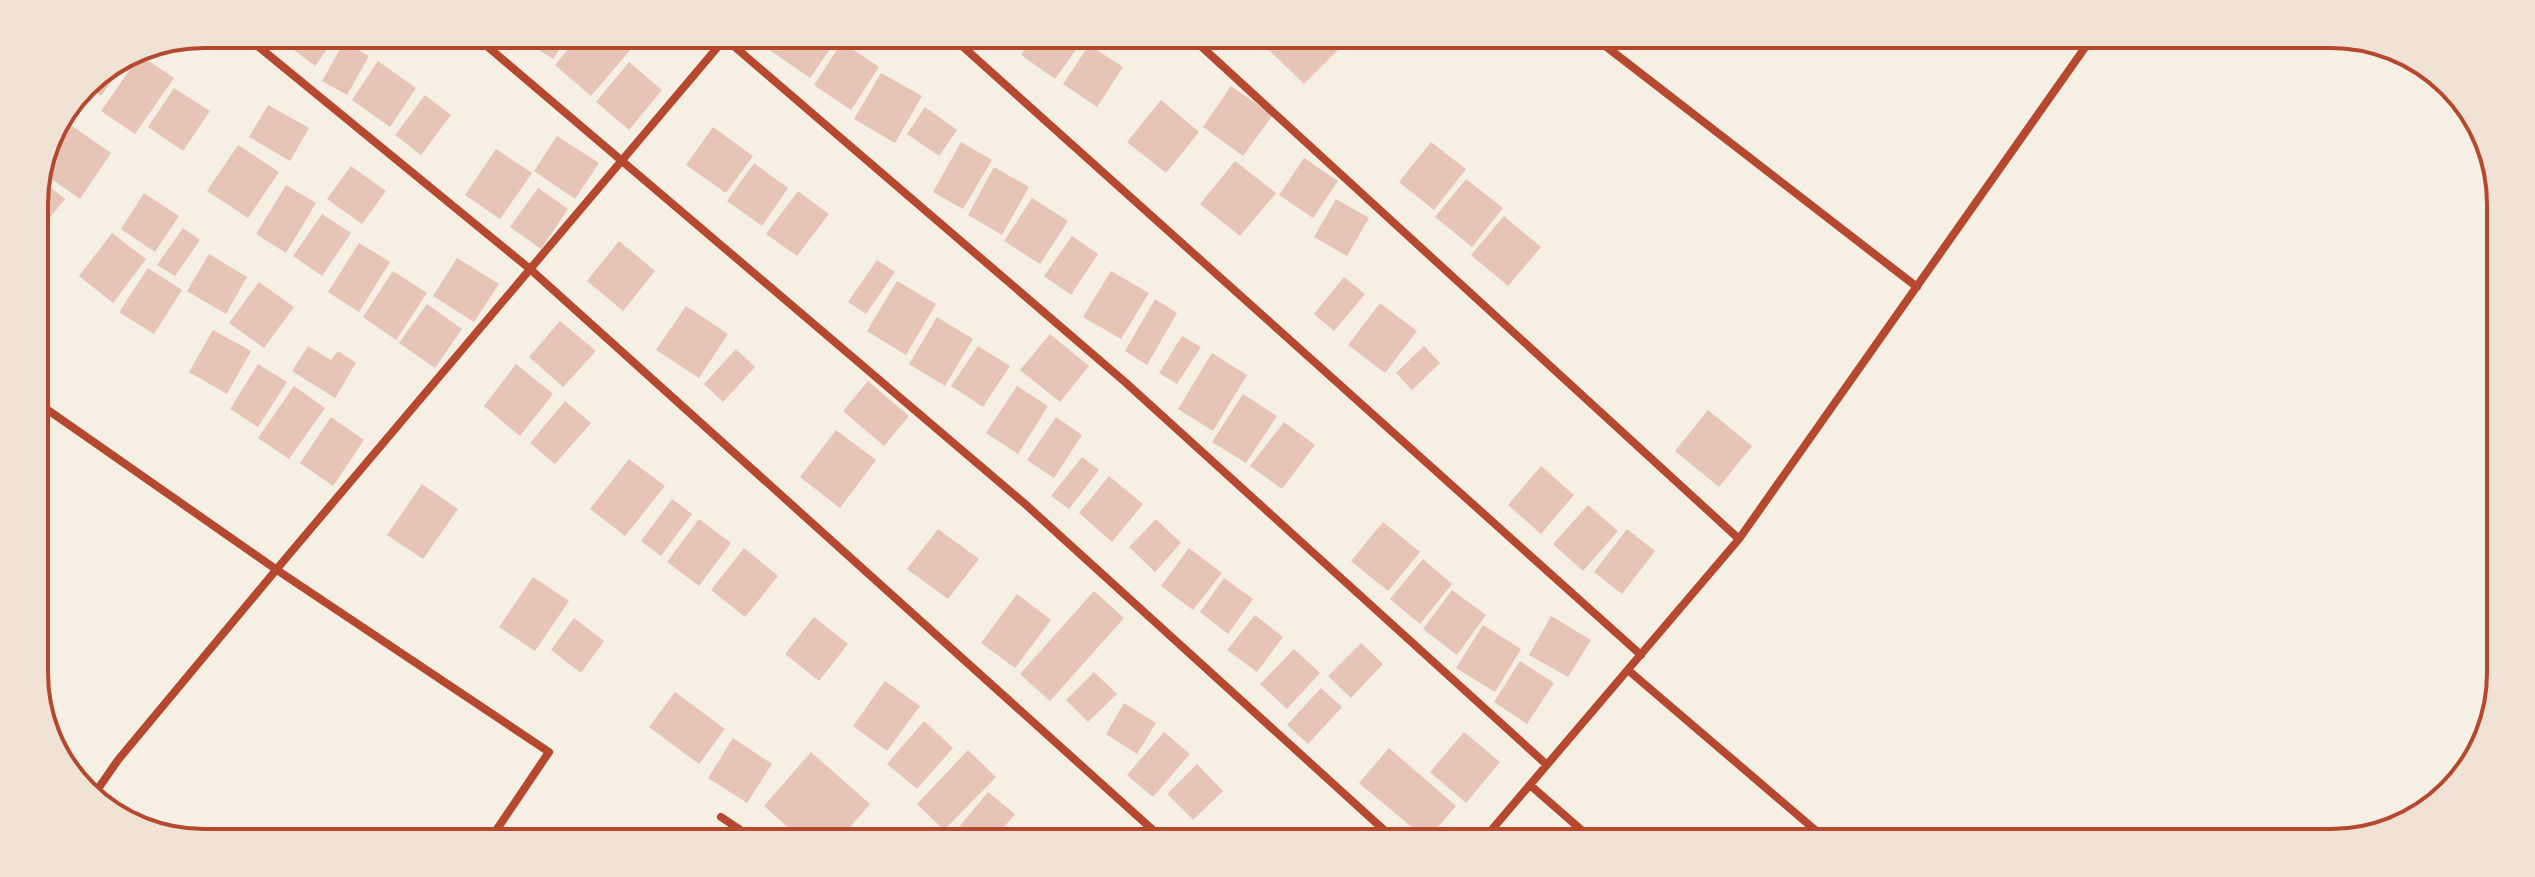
<svg xmlns="http://www.w3.org/2000/svg" width="2535" height="877" font-family="'Exo 2',sans-serif">
  <style>
    .building { fill: #e6c5b7 }
    .lines { fill: none; stroke-linecap: round; stroke-linejoin: round }
    .minor { stroke: #b5482f; stroke-width: 8 }
    .rim { fill: none; stroke: #b5482f; stroke-width: 4 }
  </style>
  <rect width="100%" height="100%" fill="#f6efe4"/>
  <path class="building" d="M287,34h51l-23,32 -33,-25z
    M537,35h32l-16,24 -22,-14z
    M580,35h63l-52,61 -36,-31z
    M777,36h62l-29,42 -42,-29z
    M1035,36h51l-31,43 -34,-24z
    M1282,37h44l13,12 -35,35 -35,-34z
    M344,42l25,14 -22,39 -25,-14z
    M842,42l37,25 -28,43 -37,-25z
    M1089,45l34,22 -26,40 -34,-23z
    M133,51l-32,45 -17,-12z
    M140,55l34,23 -39,56 -34,-23z
    M378,61l38,27 -26,39 -38,-27z
    M629,62l33,28 -33,40 -33,-28z
    M881,73l41,23 -27,47 -41,-24z
    M1231,86l42,29 -30,41 -40,-29z
    M174,88l36,23 -27,40 -35,-24z
    M425,95l26,20 -30,40 -26,-20z
    M1161,100l38,32 -33,41 -39,-31z
    M268,105l41,23 -19,33 -41,-24z
    M925,107l32,23 -18,26 -32,-22z
    M72,126l39,27 -31,46 -40,-28z
    M713,127l40,29 -27,37 -40,-28z
    M557,136l42,27 -24,36 -41,-28z
    M961,142l31,18 -29,49 -30,-17z
    M1431,142l35,27 -32,41 -35,-28z
    M238,145l41,27 -31,46 -41,-27z
    M496,149l36,24 -32,46 -35,-24z
    M1304,158l34,23 -25,37 -34,-23z
    M1235,161l41,32 -36,43 -40,-32z
    M754,163l34,25 -26,38 -35,-25z
    M351,166l35,25 -24,33 -35,-25z
    M994,167l35,20 -27,48 -34,-20z
    M40,179l25,20 -28,34 -2,-2 -1,-37z
    M1466,179l37,29 -31,39 -37,-30z
    M286,185l30,18 -30,50 -30,-19z
    M538,188l30,21 -27,40 -31,-22z
    M798,191l31,23 -32,42 -31,-22z
    M144,193l35,23 -24,36 -34,-23z
    M1032,198l36,23 -28,43 -36,-23z
    M1336,199l33,19 -22,38 -33,-19z
    M322,214l29,19 -29,43 -29,-20z
    M1504,216l37,31 -33,39 -37,-31z
    M183,228l17,12 -25,36 -18,-11z
    M112,233l34,26 -33,44 -34,-27z
    M1072,236l26,18 -27,41 -27,-19z
    M619,241l36,30 -32,40 -36,-30z
    M359,243l31,19 -31,50 -31,-20z
    M209,254l38,23 -21,37 -39,-23z
    M457,258l42,26 -25,38 -41,-26z
    M877,260l18,12 -29,42 -18,-12z
    M148,268l34,22 -28,44 -35,-22z
    M393,271l34,22 -31,47 -33,-23z
    M1111,271l38,22 -28,46 -38,-22z
    M1344,277l21,17 -31,37 -20,-17z
    M897,281l39,23 -30,51 -39,-24z
    M259,282l35,25 -30,41 -35,-25z
    M1155,299l22,14 -30,52 -22,-14z
    M1380,303l37,28 -32,42 -37,-28z
    M427,304l35,25 -27,39 -36,-25z
    M686,306l42,28 -29,44 -43,-28z
    M937,317l36,22 -28,47 -36,-22z
    M560,321l36,30 -33,36 -34,-30z
    M213,330l38,21 -24,43 -38,-22z
    M1050,334l39,32 -29,36 -40,-32z
    M1182,336l19,11 -24,37 -18,-11z
    M308,346l23,14 7,-9 18,12 -21,35 -43,-27z
    M978,346l32,20 -27,41 -32,-21z
    M1424,346l16,17 -28,27 -16,-17z
    M736,349l19,18 -32,35 -19,-18z
    M1212,353l35,22 -34,56 -35,-22z
    M258,364l29,18 -29,45 -28,-18z
    M516,364l37,30 -33,42 -36,-30z
    M868,381l41,35 -25,30 -41,-35z
    M294,386l31,22 -36,51 -31,-21z
    M1017,386l31,20 -30,48 -32,-21z
    M1243,394l34,22 -31,47 -34,-21z
    M565,401l26,22 -36,41 -25,-21z
    M1708,410l44,36 -33,41 -44,-36z
    M331,417l33,23 -31,46 -33,-23z
    M1056,417l26,18 -28,43 -27,-18z
    M1284,422l31,23 -33,44 -32,-23z
    M836,430l40,30 -36,48 -40,-31z
    M1082,457l17,13 -30,39 -18,-13z
    M629,459l36,27 -40,50 -35,-27z
    M1541,466l33,29 -33,39 -33,-29z
    M1109,476l34,28 -31,38 -33,-29z
    M422,484l36,25 -35,50 -36,-24z
    M672,499l20,15 -31,42 -20,-15z
    M1588,505l30,26 -35,40 -30,-27z
    M699,519l32,24 -32,43 -32,-24z
    M1156,519l25,24 -26,29 -26,-25z
    M1383,522l37,30 -32,39 -37,-30z
    M938,529l41,30 -31,40 -41,-30z
    M1627,529l28,22 -33,43 -28,-22z
    M744,548l34,28 -33,41 -34,-27z
    M1189,548l33,25 -29,37 -32,-24z
    M1423,559l29,25 -32,40 -30,-25z
    M533,577l36,24 -34,50 -36,-24z
    M1224,578l29,21 -25,35 -28,-22z
    M1452,590l34,25 -29,40 -34,-26z
    M1094,591l30,27 -74,83 -30,-27z
    M1017,594l34,26 -36,48 -34,-25z
    M1255,615l28,22 -26,35 -30,-22z
    M1551,616l40,24 -23,37 -39,-22z
    M814,617l34,27 -29,37 -34,-27z
    M574,618l30,23 -23,32 -30,-23z
    M1483,625l38,24 -26,43 -39,-24z
    M1361,643l22,21 -32,34 -23,-22z
    M1294,649l26,24 -33,36 -27,-25z
    M1520,661l34,22 -27,41 -33,-22z
    M1094,672l23,22 -29,28 -22,-22z
    M885,681l35,25 -33,45 -34,-25z
    M1321,688l21,19 -34,37 -21,-19z
    M675,692l50,37 -26,35 -50,-37z
    M1124,703l32,20 -19,31 -31,-20z
    M924,721l29,27 -36,41 -30,-25z
    M1164,732l26,22 -37,43 -26,-22z
    M1464,732l36,30 -34,41 -36,-31z
    M733,738l39,26 -25,39 -39,-25z
    M1389,748l67,58 -29,34 -68,-57z
    M968,750l28,27 -52,53 -27,-26z
    M811,752l59,52 -30,35h-39l-37,-33z
    M1197,764l26,27 -30,29 -26,-26z
    M988,792l27,22 -21,25h-32l-8,-6z
    M1258,827l15,13h-26z"/>
  <g class="lines">
    <path class="minor" d="M243,34l287,235 634,571
      M474,35l550,468 371,337
      M721,35l404,347 422,383
      M951,36l690,619
      M1191,37l548,502
      M1595,38l322,249
      M35,401l242,169 272,182 -58,86
      M1628,670l200,171
      M1530,785l64,56
      M93,796l25,-36 168,-202 441,-522
      M721,817l33,22
      M1483,840l256,-301 352,-500"/>
  </g>
  <path d="M0 0H2535V877H0ZM204 48H2331A156 156 0 0 1 2487 204V673A156 156 0 0 1 2331 829H204A156 156 0 0 1 48 673V204A156 156 0 0 1 204 48Z" fill="#f1e2d6" fill-rule="evenodd"/>
  <path class="rim" d="M204 48H2331A156 156 0 0 1 2487 204V673A156 156 0 0 1 2331 829H204A156 156 0 0 1 48 673V204A156 156 0 0 1 204 48Z"/>
</svg>
